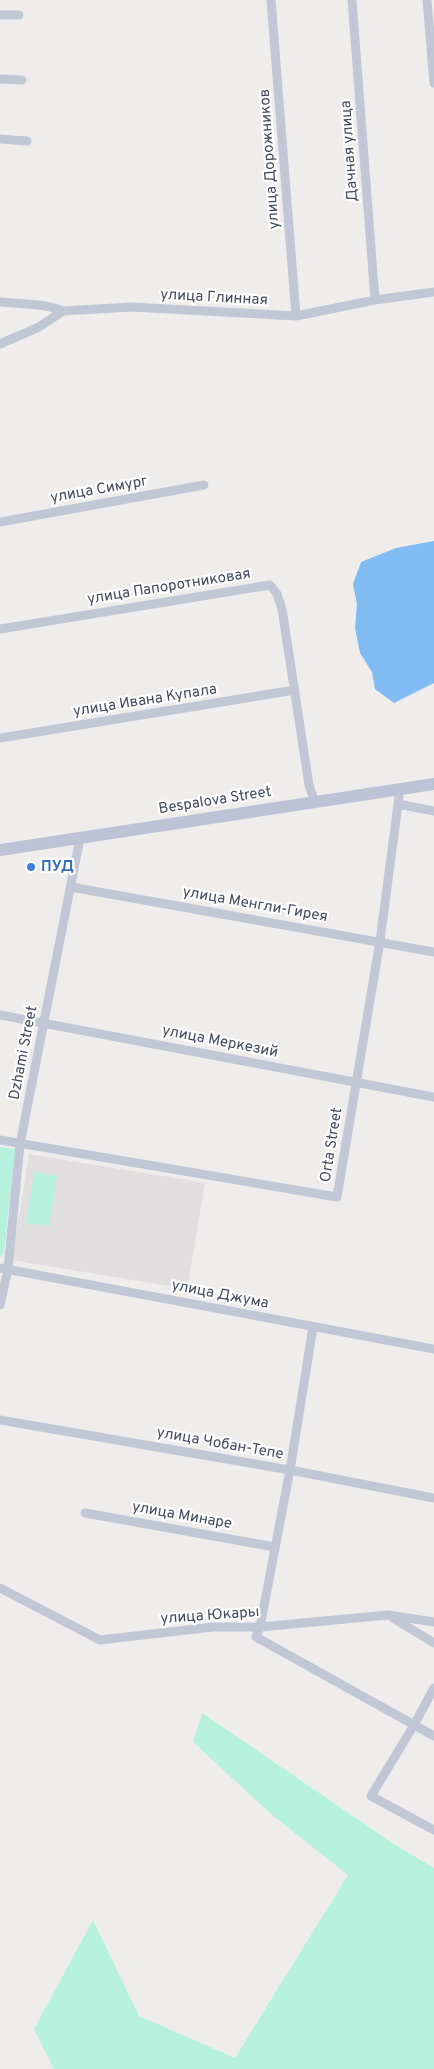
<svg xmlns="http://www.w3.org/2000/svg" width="434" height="2069" font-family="Overpass,sans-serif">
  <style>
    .education { fill: #e0dede }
    .green { fill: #b6f1dd }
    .water { fill: #80bbf2 }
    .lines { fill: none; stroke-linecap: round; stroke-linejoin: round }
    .street { stroke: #c1c7d5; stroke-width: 9 }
    .secondary { stroke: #bdc3d7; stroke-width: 12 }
    .shop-dot { fill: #3f7fe0; stroke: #fff; stroke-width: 2 }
    .labels { text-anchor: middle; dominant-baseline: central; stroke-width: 4.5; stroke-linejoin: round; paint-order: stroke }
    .street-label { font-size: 15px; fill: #434a5b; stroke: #fff }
    .shop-label { font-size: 15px; font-weight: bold; fill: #366cbe; stroke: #fff; text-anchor: start }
  </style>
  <rect width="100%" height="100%" fill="#efedec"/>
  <path class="education" d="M29,1154l176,29 -18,106 -175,-29z"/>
  <path class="green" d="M0,1147l15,2 -11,104 -4,4z
    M34,1172l23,4 -8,50 -23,-3z
    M202,1713l192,131 40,24v201h-380l-20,-40 59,-109 46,96 96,42 113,-183 -76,-60 -79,-73z"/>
  <path class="water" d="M434,541v142l-40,20 -19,-14 -3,-17 -12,-19 -5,-25 2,-24 -4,-20 8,-22 35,-14z"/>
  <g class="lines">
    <path class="street" d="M271,0l25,316
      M352,0l23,300
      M427,0l7,83
      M0,15h19
      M0,79l22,1
      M0,139l27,2
      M0,302c21,2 44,1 63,9
      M0,344l39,-17 24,-16 68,-4 165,9 79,-16 59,-8
      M0,522l204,-37
      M0,629l270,-44 7,9 5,15 27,176 6,17
      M0,738l295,-48
      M398,804l36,7
      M71,887l363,65
      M0,1015l434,82
      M0,1140l337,57 43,-256 20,-152
      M0,1268l434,81
      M0,1305l8,-36 12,-125 60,-306
      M313,1327l-23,143 -30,157 -4,10 178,99
      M0,1420l290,50 144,28
      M85,1513l190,34
      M0,1588l100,52 113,-13h47l128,-12 46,7
      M393,1618l41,25
      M434,1688l-20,37 -43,71 63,34"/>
    <path class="secondary" d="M0,850l434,-66"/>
  </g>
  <circle class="shop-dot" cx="31" cy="867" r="5"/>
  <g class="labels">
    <g class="street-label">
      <text transform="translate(350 151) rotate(-94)">Дачная улица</text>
      <text transform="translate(270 159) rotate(-94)">улица Дорожников</text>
      <text transform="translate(214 298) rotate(3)">улица Глинная</text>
      <text transform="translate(99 490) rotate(-10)">улица Симург</text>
      <text transform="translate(169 587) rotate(-9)">улица Папоротниковая</text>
      <text transform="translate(145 701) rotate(-9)">улица Ивана Купала</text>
      <text transform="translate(215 801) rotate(-9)">Bespalova Street</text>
      <text transform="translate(255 905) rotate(10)">улица Менгли-Гирея</text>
      <text transform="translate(220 1042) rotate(11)">улица Меркезий</text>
      <text transform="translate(24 1053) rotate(-79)">Dzhami Street</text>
      <text transform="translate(332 1145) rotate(-81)">Orta Street</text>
      <text transform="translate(220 1295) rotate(11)">улица Джума</text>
      <text transform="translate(220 1444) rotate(10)">улица Чобан-Тепе</text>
      <text transform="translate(182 1516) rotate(10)">улица Минаре</text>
      <text transform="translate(210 1616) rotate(-4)">улица Юкары</text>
    </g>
    <g class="shop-label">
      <text x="41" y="867">ПУД</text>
    </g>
  </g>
</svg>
